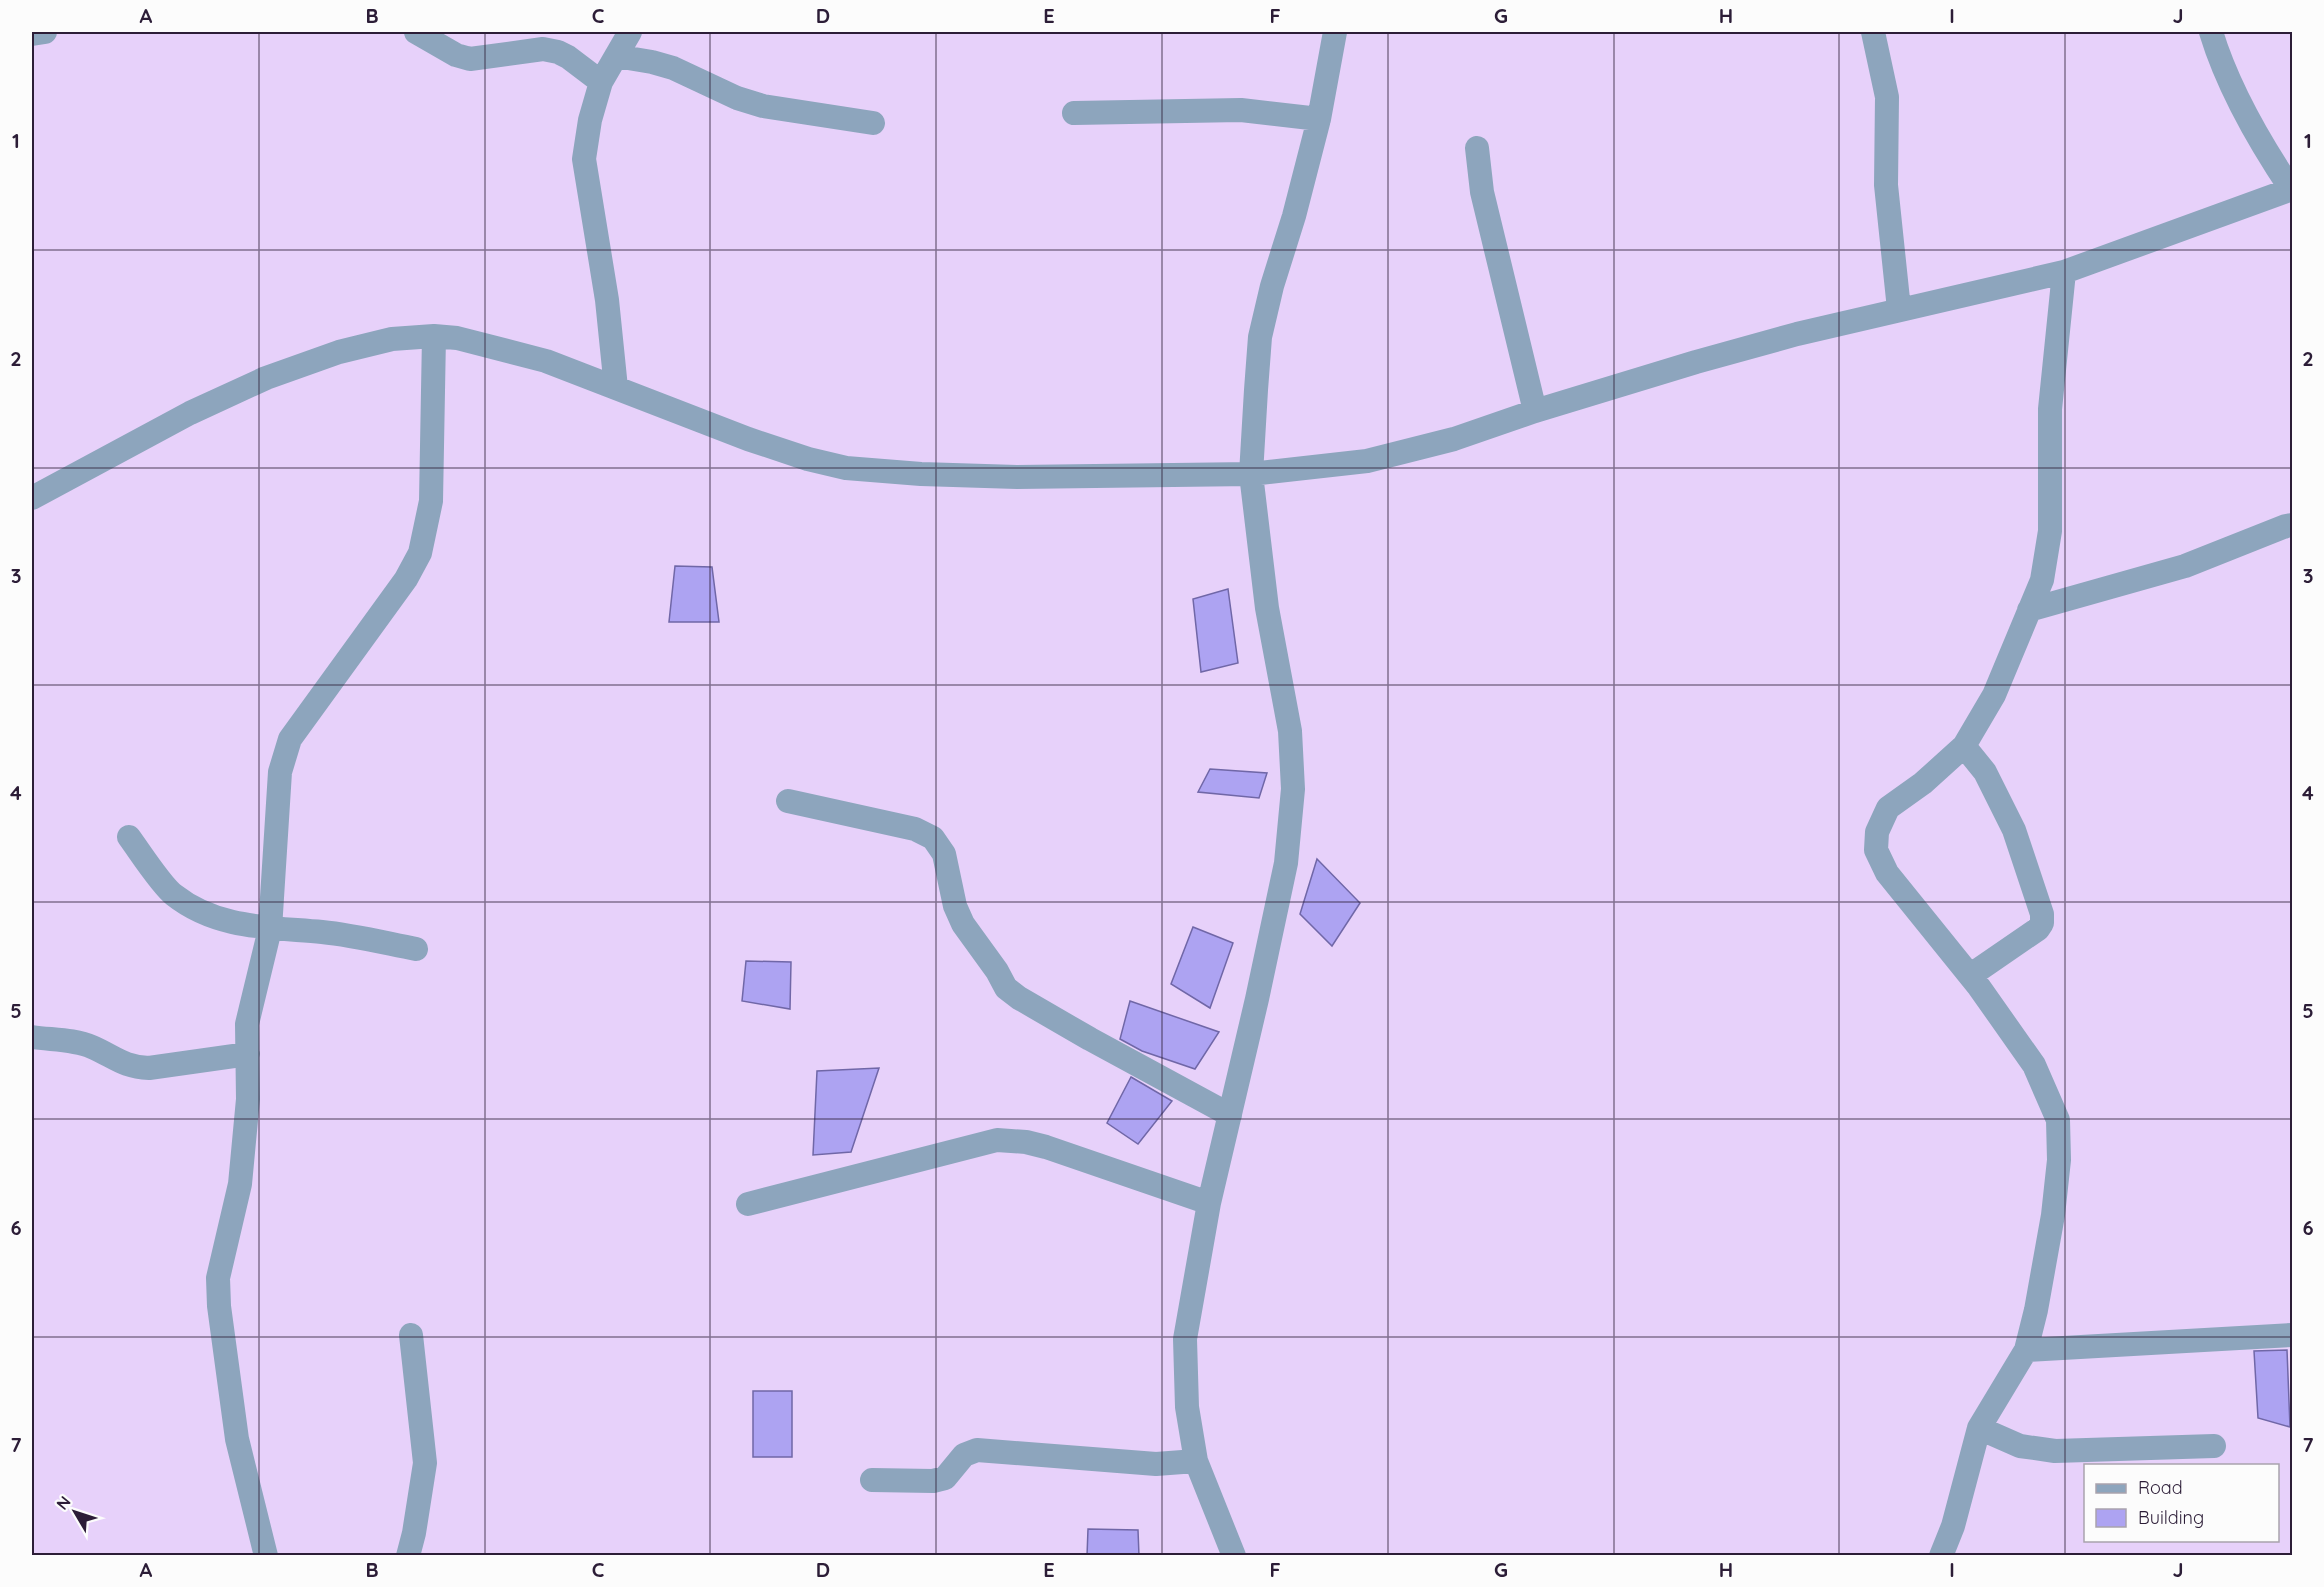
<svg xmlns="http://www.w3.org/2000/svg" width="2324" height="1587" font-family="Quicksand,sans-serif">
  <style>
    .building { fill: #ada3f2; stroke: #7067a7; stroke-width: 1.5 }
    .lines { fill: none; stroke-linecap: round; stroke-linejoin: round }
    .minor { stroke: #8da5bd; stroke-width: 24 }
    .grid { fill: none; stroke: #2c1d37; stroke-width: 1.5; stroke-opacity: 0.55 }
    .neatline { fill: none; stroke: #2c1d37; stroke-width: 2 }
    .grid-label { font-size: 20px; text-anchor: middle; font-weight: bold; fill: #2c1d37 }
  </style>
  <rect width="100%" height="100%" fill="#e7d1fa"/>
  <path class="building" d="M675,566l37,1 7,55h-50z
    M1228,589l10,74 -37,9 -8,-73z
    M1210,769l57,4 -8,25 -61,-6z
    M1317,859l43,44 -28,43 -32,-32z
    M1193,927l40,16 -23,65 -39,-24z
    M746,961l45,1 -1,47 -48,-8z
    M1130,1001l89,31 -24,37 -53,-18 -22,-12z
    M879,1068l-28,84 -38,3 4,-84z
    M1131,1077l41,24 -34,43 -31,-21z
    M2287,1350l3,77 -32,-9 -4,-67z
    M753,1391h39v66h-39z
    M1088,1529l50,1 1,26h-52z"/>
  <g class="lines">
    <path class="minor" d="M416,32l40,23 14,4 73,-10 15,3 10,5 33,25
      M1873,32l14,65 -1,88 13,124
      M2211,32c17,56 47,108 80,157
      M32,34l13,-2
      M616,56l36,6 21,6 64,30 26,8 110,17
      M1074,113l167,-3 78,9
      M1477,148l5,44 53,219
      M616,388l-9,-88 -23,-141 6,-39 11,-38 29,-50
      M32,498l158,-85 76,-35 73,-26 53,-13 42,-3 23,2 89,23 202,78 60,20 38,9 75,6 96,3 234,-3 116,-13 87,-22 81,-28 161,-49 101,-28 267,-62 228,-83
      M2029,610l156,-44 101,-40 6,-1
      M1964,746l21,26 29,58 28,84v9l-4,6 -67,46
      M788,801l127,28 18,9 11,16 11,52 8,18 34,47 9,17 13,10 71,41 140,76
      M129,837c11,15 32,48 45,58 43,34 95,32 148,37 31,3 63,11 94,17
      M32,1037c19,3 42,2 60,10 23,10 31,20 57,21l99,-14
      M748,1204l249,-64 29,2 20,5 163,56
      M2026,1350l266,-15
      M1979,1428l41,18 35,5 159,-5
      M872,1480l61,1 12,-3 19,-23 13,-5 179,14 40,-3
      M266,1556l-29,-117 -18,-133 -1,-28 22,-94 8,-85 -1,-75 23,-95 10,-157 10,-33 116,-160 14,-26 11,-52 3,-165
      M408,1556l6,-23 11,-70 -14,-128
      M1234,1556l-38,-95 -9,-54 -2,-68 24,-136 48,-204 29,-136 7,-74 -3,-58 -23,-123 -16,-134 5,-84 4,-53 12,-51 22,-70 25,-97 16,-87
      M1941,1556l12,-30 26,-98 47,-78 10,-40 17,-95 6,-55 -1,-40 -24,-55 -55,-78 -92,-114 -11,-23 1,-18 11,-24 35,-25 41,-37 30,-51 48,-115 8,-49v-122l14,-137"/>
  </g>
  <path class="grid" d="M259,32v1524M485,32v1524M710,32v1524M936,32v1524M1162,32v1524M1388,32v1524M1614,32v1524M1839,32v1524M2065,32v1524M32,250h2260M32,468h2260M32,685h2260M32,902h2260M32,1119h2260M32,1337h2260"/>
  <rect width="2324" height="1587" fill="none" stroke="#fcfcfc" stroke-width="66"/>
  <rect x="2084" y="1464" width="195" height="78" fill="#fcfcfc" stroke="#a9a3ad" stroke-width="1.5"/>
  <rect x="2096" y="1484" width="30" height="9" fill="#8da5bd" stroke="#a9a3ad" stroke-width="1.5"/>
  <text x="2138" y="1494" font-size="18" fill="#2c1d37">Road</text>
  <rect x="2096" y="1509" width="30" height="18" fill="#ada3f2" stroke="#a9a3ad" stroke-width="1.5"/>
  <text x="2138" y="1524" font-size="18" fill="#2c1d37">Building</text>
  <g transform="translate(75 1512) rotate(309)" stroke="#fcfcfc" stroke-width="4.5" paint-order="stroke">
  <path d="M0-4.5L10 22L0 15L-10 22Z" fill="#2c1d37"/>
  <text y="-9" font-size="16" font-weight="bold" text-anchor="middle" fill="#2c1d37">N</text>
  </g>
  <rect x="33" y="33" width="2258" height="1521" class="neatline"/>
  <g class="grid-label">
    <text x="146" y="23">A</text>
    <text x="372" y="23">B</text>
    <text x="598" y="23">C</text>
    <text x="823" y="23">D</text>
    <text x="1049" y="23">E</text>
    <text x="1275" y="23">F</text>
    <text x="1501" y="23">G</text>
    <text x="1726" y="23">H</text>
    <text x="1952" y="23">I</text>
    <text x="2178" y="23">J</text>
    <text x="16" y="148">1</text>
    <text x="2308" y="148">1</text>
    <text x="16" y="366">2</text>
    <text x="2308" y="366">2</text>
    <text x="16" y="583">3</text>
    <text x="2308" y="583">3</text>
    <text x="16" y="800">4</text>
    <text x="2308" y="800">4</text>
    <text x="16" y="1018">5</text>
    <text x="2308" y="1018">5</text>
    <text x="16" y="1235">6</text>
    <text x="2308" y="1235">6</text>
    <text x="16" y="1452">7</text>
    <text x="2308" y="1452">7</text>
    <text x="146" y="1577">A</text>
    <text x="372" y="1577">B</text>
    <text x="598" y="1577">C</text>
    <text x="823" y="1577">D</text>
    <text x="1049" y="1577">E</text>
    <text x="1275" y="1577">F</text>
    <text x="1501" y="1577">G</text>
    <text x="1726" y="1577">H</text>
    <text x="1952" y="1577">I</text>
    <text x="2178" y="1577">J</text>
  </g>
</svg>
